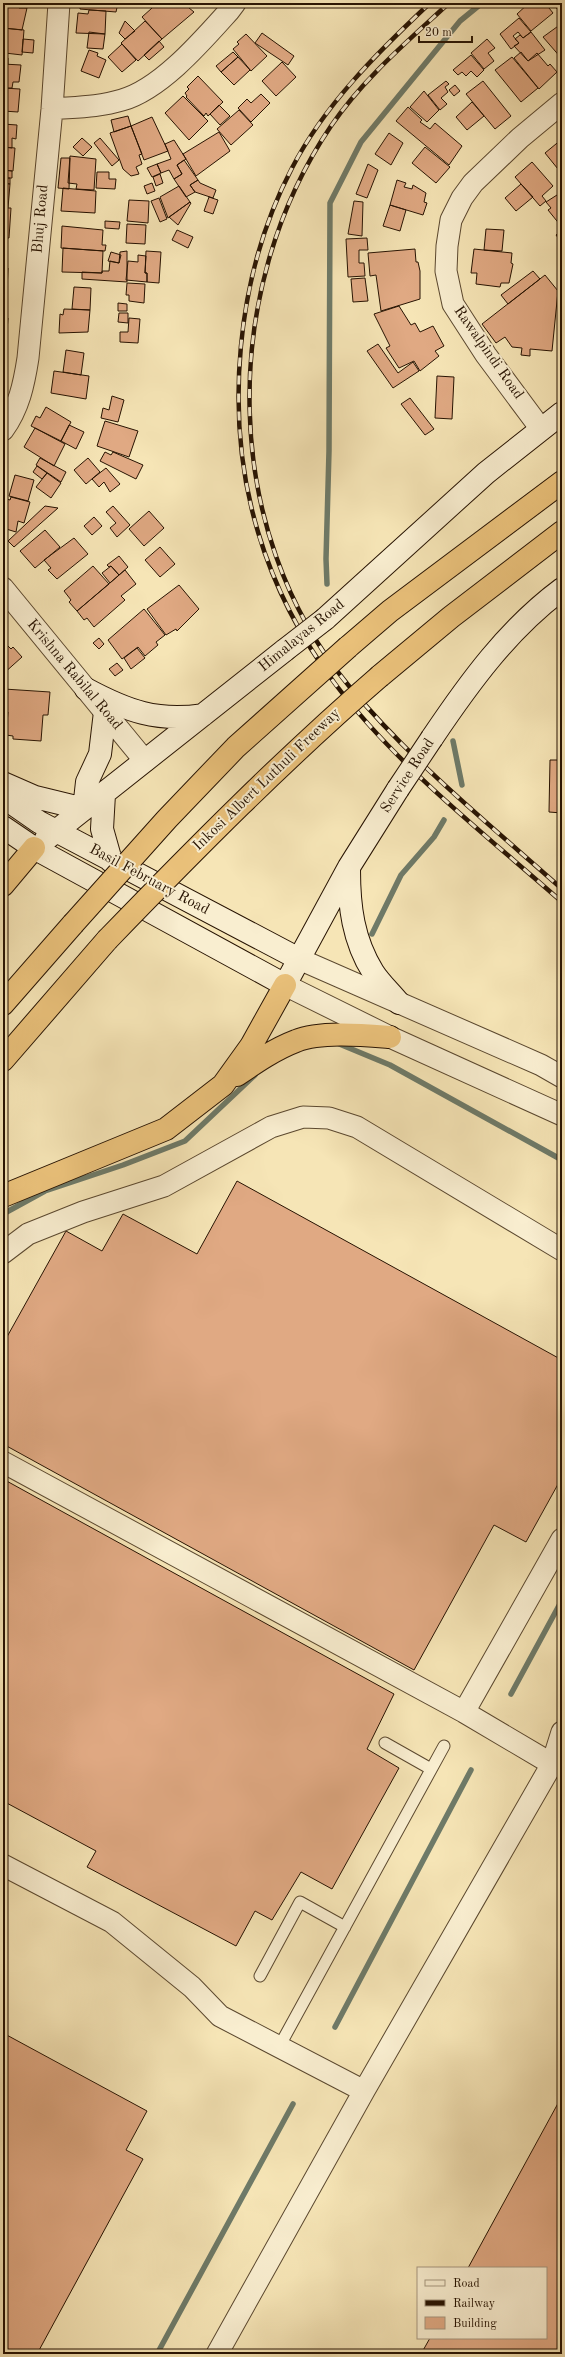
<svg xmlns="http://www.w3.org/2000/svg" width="565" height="2357" font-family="'Old Standard TT',serif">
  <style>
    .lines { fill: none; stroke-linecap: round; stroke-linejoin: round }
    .stream { stroke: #6e7a68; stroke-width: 5.5 }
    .building { fill: #e0a983; stroke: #271302 }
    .lane-casing { stroke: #5b482f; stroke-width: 13 }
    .street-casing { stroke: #5b482f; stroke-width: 23 }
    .secondary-casing { stroke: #271302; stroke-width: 24 }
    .highway-casing { stroke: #271302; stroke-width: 24 }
    .lane { stroke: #f9eed0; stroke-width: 11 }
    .street { stroke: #f9eed0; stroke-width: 21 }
    .secondary { stroke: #f9eed0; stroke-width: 22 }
    .highway { stroke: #ebc27b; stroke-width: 22 }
    .rail-casing { stroke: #271302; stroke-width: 4.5 }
    .rail { stroke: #f9eed0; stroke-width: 3; stroke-dasharray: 9; stroke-linecap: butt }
    .secondary-bridge-casing { stroke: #271302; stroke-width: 24; stroke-linecap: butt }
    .highway-bridge-casing { stroke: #271302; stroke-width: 24; stroke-linecap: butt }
    .secondary-bridge { stroke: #f9eed0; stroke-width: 22 }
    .highway-bridge { stroke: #ebc27b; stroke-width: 22 }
    .labels { text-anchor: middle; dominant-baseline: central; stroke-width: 4; stroke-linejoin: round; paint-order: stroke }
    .street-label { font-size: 15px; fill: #271302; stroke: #f9eed0 }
  </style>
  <rect width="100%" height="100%" fill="#f6e5b6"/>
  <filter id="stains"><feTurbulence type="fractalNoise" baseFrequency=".005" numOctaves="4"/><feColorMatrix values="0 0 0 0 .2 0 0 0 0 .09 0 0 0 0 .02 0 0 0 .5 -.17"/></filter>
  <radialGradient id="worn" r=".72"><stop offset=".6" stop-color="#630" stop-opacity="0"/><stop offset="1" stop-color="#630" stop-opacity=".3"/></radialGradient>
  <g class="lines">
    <path class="stream" d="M327,584l-1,-25 3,-108 1,-248 31,-61 99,-121 22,-18
      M453,741l9,44
      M372,934l29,-59 33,-38 10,-17
      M337,1043l53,22 172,95
      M3,1214l42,-23 78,-26 62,-24 70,-66
      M511,1694l51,-94
      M335,2027l136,-257
      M157,2354l136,-250"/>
  </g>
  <path class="building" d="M4,3h23v5h-8v-3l-16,1z
    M80,3h38l-2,9 -36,-3z
    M147,3h36l11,9 -32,27 -20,-22 10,-9z
    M529,3h16l8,10 -22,18 -14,-17z
    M552,3h10v6l-3,2z
    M8,4l19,4 -5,22 -19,-2v-22z
    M89,10l17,1 -1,23 -29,-1 2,-20 10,1z
    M519,18l12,14 -8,6 -5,-6 -5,4 6,7 -8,6 -11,-15z
    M125,21l10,10 -10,8 -6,-6z
    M145,21l17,18 -24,22 -17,-18z
    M561,24h1v35l-19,-22z
    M3,28l21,2 -2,25 -17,-2 -2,-2z
    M89,32l16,2 -2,15 -16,-1z
    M531,32l14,18 -17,11 -14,-15 5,-3 -4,-4 5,-4 3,3z
    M262,33l32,23 -6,9 -33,-22z
    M246,34l21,22 -16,15 -18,-22 6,-5 -2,-2z
    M23,39l11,1 -1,13 -11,-1z
    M487,39l8,9 -7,5 6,8 -10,8 -13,-16z
    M159,41l5,6 -15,13 -5,-5z
    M122,44l14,16 -14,12 -14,-15z
    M89,50l9,3 -1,3 9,4 -7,18 -18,-7z
    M233,52l5,5 -17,15 -5,-6z
    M521,52l7,9 9,-8 11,13 2,-2 7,8 -18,17 -25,-31z
    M471,55l13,15 -7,7 -6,-6 -5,5 -4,-4 -4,3 -5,-5z
    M238,57l12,13 -16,15 -13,-13z
    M512,57l26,31 -17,14 -26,-32z
    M3,58h5v6h-5z
    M282,62l14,15 -20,19 -14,-15z
    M3,64l18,1 -2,17h-6l-1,6h-9z
    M198,76l25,26 -15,14 -2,-3 -2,3 -18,-19 1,-1 -2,-3 4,-4 -2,-2z
    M446,81l3,3 -4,3 3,5 -7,6 6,6 -7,6 -12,-15z
    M483,81l28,35 -16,13 -29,-35z
    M455,85l5,6 -6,5 -5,-6z
    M3,88l17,1 -2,23 -15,-1z
    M424,91l15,19 -12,12 -17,-15z
    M261,94l9,9 -19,19 -13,-14 9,-9 4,4z
    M183,96l25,25 -19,19 -24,-27z
    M472,102l12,14 -17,14 -11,-13z
    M219,105l11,11 -10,9 -10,-11z
    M408,107l14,13 -2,2 3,2 7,5 5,-6 27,23 -13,19 -53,-44z
    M239,110l14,15 -22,20 -14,-16z
    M128,116l3,10 -17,6 -3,-12z
    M152,117l16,34 -24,9 -13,-34z
    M3,124l14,1 -1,14 -4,-1v10l-9,-1z
    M131,126l11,28 -3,1 3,9 -6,3 3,7 -8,2 -8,-7 -13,-36z
    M562,130v9l-4,-6z
    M219,132l11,19 -34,25 -13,-22z
    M389,133l14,10 -12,22 -16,-11z
    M82,138l10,9 -9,9 -10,-9z
    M100,138l19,22 -7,6 -18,-23z
    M562,139v35l-17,-21z
    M174,140l12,19 -9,6 5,9 -8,5 -5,-9 -8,3 -4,-9 14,-5 -6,-15z
    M3,147l12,1 -2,23 -10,-1z
    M425,147l25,20 -14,16 -24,-20z
    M70,156l26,3 -2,31 -18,-1 1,-5 -9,-1z
    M61,158h9l-1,31 -11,-1z
    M184,160l14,20 -8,5 5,7 -9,5 -12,-18 8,-5 -5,-9z
    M532,162l21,24 -11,10 4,5 -6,5 -25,-29z
    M157,164l4,9 -9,4 -5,-9z
    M368,164l10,6 -11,28 -11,-4z
    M3,170l9,1v7h-9z
    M97,172h12v7h7l-1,10 -19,-1z
    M160,174l3,9 -7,3 -3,-9z
    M3,178h7v6l-7,-1z
    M198,180l2,3 16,7 -3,8 -18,-6 -5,-7z
    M397,180l9,3 -2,4 8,2 1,-4 13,8 -2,9 3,1 -4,12 -33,-10z
    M3,183l7,1 -2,24h-5z
    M152,183l3,8 -8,3 -3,-8z
    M521,184l12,13 -17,14 -11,-13z
    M179,186l11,16 -22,16 -8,-21z
    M63,188l33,3 -1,22 -34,-2z
    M557,195l5,4 -1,27 -13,-16 3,-2 -5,-6z
    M209,197l9,3 -5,14 -9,-3z
    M159,198l8,21 -7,3 -9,-21z
    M129,200l20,1 -1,22 -21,-2z
    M354,201l9,1 -1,34 -14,-2z
    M190,202l1,1 -13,22 -9,-8z
    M390,205l16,5 -6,21 -17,-5z
    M3,208h8l-2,30h-6z
    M105,221l15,1 -1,7 -14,-1z
    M127,224l19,1 -1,19 -19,-1z
    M62,226l41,4 -1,15h4l-1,6 -44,-3z
    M486,229l18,1 -2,21 -18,-1z
    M177,230l16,7 -5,11 -16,-8z
    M562,230v13l-6,-8z
    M367,238l1,12h-9v13h5l1,13 -17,1 -2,-38z
    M63,248l40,3 -1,22 -40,-1z
    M415,249l1,13h2l2,9v28l-39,12 -5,-36 -6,1 -2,-23z
    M474,249l38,4 -1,10 2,1 -4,19h-8l-1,4 -24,-3 1,-11h-6z
    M127,251v31l-45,-3v-7l20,1v-2h7l1,-10 9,2 1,-11z
    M146,251l15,1 -2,31 -12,-1v-9h-2z
    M111,252l10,3 -2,8 -11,-2z
    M138,255l8,1 -1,17h2v9l-21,-2 2,-19 10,1z
    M3,268h5l-1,23 -4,-1z
    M533,271l7,8 -32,25 -7,-9z
    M545,275l13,16 -6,60 -22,-2v7l-9,-1 1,-7 -10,-1 -7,-10 -9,6 -14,-19z
    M365,278l3,23 -15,1 -2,-23z
    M127,283l18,1 -1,19 -15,-2v-6h-3z
    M74,287l17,1 -1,22 -18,-1z
    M118,303l9,1v7h-9z
    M399,306l12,19 4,-2 5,9 13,-6 11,20 -9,5 4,5 -19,15 -6,-10 -15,7 -13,-20 4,-2 -16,-32z
    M3,307l3,1 -1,10h3l-1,13 -4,-1z
    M64,309l26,1 -2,22 -29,1 1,-19 3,1z
    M119,313h9v10l-10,-1z
    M129,318l11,1 -2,24 -18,-1v-10h8z
    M378,344l20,29 15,-11 6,9 -26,17 -26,-37z
    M66,350l18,3 -3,22 -18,-3z
    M54,371l35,5 -3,23 -35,-6z
    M437,376l17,1 -2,42 -17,-1z
    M112,396l12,4 -6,22 -17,-4 2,-10 6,2z
    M410,398l24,31 -9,6 -24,-31z
    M46,407l25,15 -10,19 -30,-15 5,-10 4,2z
    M105,421l33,10 -9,26 -32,-11z
    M69,425l15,7 -8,17 -15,-8z
    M35,428l30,16 -11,22 -30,-19z
    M105,452l6,3 2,-3 30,13 -7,14 -36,-18z
    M40,458l26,14 -5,10 -25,-17z
    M88,458l12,14 -14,12 -12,-14z
    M37,466l10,7 -5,6 -9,-7z
    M106,468l14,16 -10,8 -6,-10 -5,5 -7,-8z
    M47,473l14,10 -10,15 -15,-11z
    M15,475l19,5 -6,21 -19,-5z
    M11,497l19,5 -6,21 -6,-2 -2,11 -13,-4v-30l7,2z
    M45,506l13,2 -44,39 -6,-6z
    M113,506l17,19 -13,12 -7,-9 6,-5 -10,-11z
    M149,511l15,17 -20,18 -15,-17z
    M94,517l8,9 -10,9 -8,-9z
    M45,530l15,17 -25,21 -15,-17z
    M74,538l14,16 -31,25 -9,-9 3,-2 -7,-8z
    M160,547l15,17 -15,13 -15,-17z
    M119,556l9,11 -9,8 -8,-9 -2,1 -2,-2z
    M93,566l16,18 -32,27 -8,-9 2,-2 -7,-9z
    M111,566l8,9 -9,8 -8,-10z
    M125,570l11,14 -15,12 4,4 -31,27 -7,-9 -3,2 -7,-9z
    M179,585l20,24 -22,22 -1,-2 -10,6 -19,-26z
    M144,609l21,26 -9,7 2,3 -13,11 -7,-9 -16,12 -14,-19z
    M99,638l5,6 -5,5 -6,-6z
    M4,642l7,7 2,-2 9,10 -19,17z
    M137,648l8,10 -14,11 -7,-11z
    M117,663l6,7 -8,6 -6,-7z
    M4,689l46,3 -2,23h-5l-2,26 -28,-2v-3l-7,-1 2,-23 -5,-1z
    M550,760h12v53l-13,-1z
    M237,1181l325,179v117l-36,65 -32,-17 -80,145 -411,-226v-100l63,-113 36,20 21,-37 74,40z
    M3,1479l391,215 -27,55 32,19 -67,121 -31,-17 -29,48 -17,-9 -19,35 -149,-79 9,-16 -93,-50z
    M3,2033l144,78 -21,39 17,9 -106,195h-34z
    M562,2096v258h-141l9,-16h116v-70h-78z"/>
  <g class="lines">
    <g class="lane-casing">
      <path id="lane" d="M385,1743l46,26
        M260,1976l40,-74 45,25
        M279,2047l165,-301"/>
    </g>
    <g class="street-casing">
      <path id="street" d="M52,109c24,-2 47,-2 70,-9 39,-11 80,-59 107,-89l6,-8
        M541,429l-55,-74 -33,-51 -7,-33 1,-25 4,-26 11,-22 11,-15 47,-45 42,-35
        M3,430c16,-22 21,-46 25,-72l24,-249 7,-106
        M3,588l142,173
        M299,959l242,106 21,12
        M285,985l105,52 172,78
        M3,1253l25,-19 55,-22 81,-26 107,-59 32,-10 26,1 28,9 205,123
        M3,1462l461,250 88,52
        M464,1712l98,-173
        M552,1764l10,-32
        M3,1865l109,57 80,65 28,29 144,75
        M217,2354l147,-263 188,-327 10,-11"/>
    </g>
    <g class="secondary-casing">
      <path id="secondary" d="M325,619l161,-146 76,-60
        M86,689c41,22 71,33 117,26
        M432,738c37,-55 76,-109 130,-149
        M3,783l32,14 49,12 3,-27 13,-28 5,-42
        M104,794l-2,35 9,32
        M3,797l36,25 260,137
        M3,827l31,21 251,137 64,-118 49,-78
        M46,839l239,-189
        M349,870c0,36 4,70 24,102 7,11 18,21 26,31"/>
    </g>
    <g class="highway-casing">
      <path id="highway" d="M348,647l42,-36 172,-129
        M380,676l71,-59 111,-85
        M3,885l31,-37
        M3,1004l70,-80
        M3,1060l104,-120
        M237,1075c19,-13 38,-26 59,-34 24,-10 68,-6 94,-4
        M3,1196l163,-67 57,-44 28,-39 34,-61"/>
    </g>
    <use href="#lane" class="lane"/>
    <use href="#street" class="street"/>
    <use href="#secondary" class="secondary"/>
    <use href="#highway" class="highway"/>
    <g class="rail-casing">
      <path id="rail" d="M430,3c-52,49 -105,101 -138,165 -56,107 -69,248 -34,364 16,54 44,108 78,153 61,81 150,150 226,217
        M449,3c-42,39 -86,76 -118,123 -112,165 -111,405 18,560 62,75 140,138 213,203"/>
    </g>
    <use href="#rail" class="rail"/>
    <g class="secondary-bridge-casing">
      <path id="secondary-bridge" d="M285,650l40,-31
        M398,789l34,-51"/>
    </g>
    <g class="highway-bridge-casing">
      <path id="highway-bridge" d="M73,924l94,-105 69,-72 112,-100
        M107,940c88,-91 177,-181 273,-264"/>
    </g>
    <use href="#secondary-bridge" class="secondary-bridge"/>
    <use href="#highway-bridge" class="highway-bridge"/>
  </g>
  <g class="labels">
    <g class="street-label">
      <text transform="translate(41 219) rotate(-85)">Bhuj Road</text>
      <text transform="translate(488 353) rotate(55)">Rawalpindi Road</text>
      <text transform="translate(302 636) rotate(-39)">Himalayas Road</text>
      <text transform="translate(74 675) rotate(50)">Krishna Rabilal Road</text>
      <text transform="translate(408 776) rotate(-57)">Service Road</text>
      <text transform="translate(267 780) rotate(-44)">Inkosi Albert Luthuli Freeway</text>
      <text transform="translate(149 880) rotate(28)">Basil February Road</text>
    </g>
  </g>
  <rect width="565" height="2357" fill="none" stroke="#f6e5b6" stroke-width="16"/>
  <rect x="4" y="4" width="557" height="2349" fill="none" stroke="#271302" stroke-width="2"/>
  <rect x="8" y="8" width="549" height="2341" fill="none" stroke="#271302"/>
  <rect x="417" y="2267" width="130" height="72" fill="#f9eed0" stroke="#a5967e"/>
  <rect x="425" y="2280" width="20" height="6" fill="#f9eed0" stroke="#a5967e"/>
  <text x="453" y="2287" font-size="12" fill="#271302">Road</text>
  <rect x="425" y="2300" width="20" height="6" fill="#271302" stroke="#a5967e"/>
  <text x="453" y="2307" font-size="12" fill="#271302">Railway</text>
  <rect x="425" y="2317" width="20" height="12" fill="#e0a983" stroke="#a5967e"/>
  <text x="453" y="2327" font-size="12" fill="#271302">Building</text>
  <path d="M419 36v6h53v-6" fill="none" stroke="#271302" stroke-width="2"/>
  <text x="425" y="36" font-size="12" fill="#271302" stroke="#f9eed0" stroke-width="3" paint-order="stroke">20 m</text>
  <rect width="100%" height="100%" filter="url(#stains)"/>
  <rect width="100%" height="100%" fill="url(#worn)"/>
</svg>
